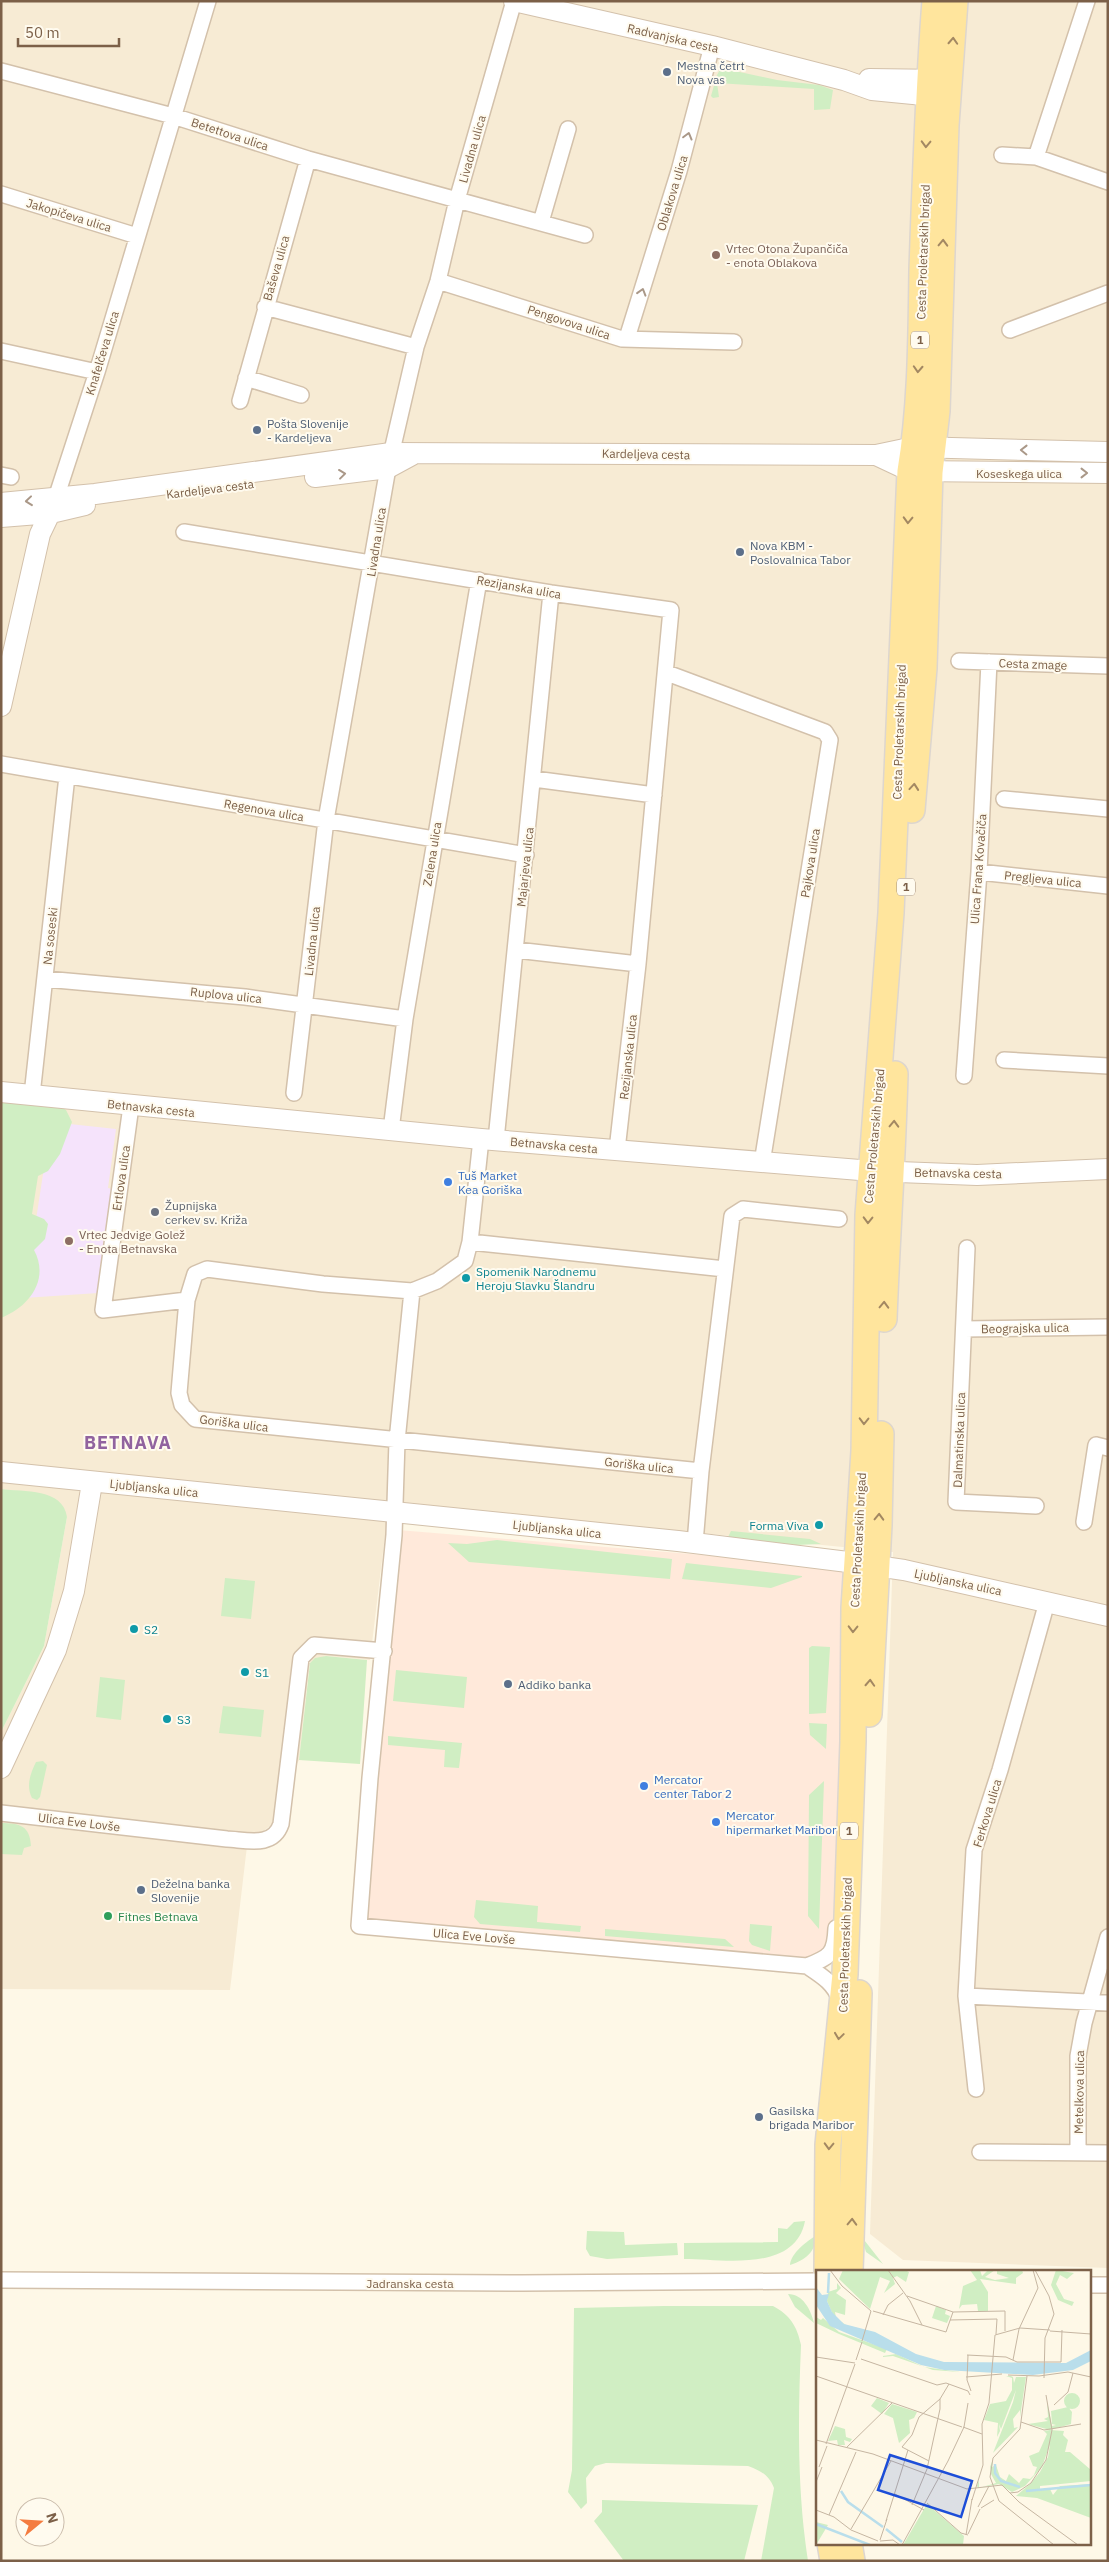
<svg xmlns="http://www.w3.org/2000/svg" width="1109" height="2562" font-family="'IBM Plex Sans',sans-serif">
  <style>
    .residential { fill: #f7ebd4 }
    .commercial { fill: #ffe9da }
    .education { fill: #f5e3fb }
    .green { fill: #d0eec3 }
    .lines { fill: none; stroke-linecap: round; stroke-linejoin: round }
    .minor-casing { stroke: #d3c1ab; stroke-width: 18 }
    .tertiary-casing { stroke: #d3c1ab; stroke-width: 22 }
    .primary-casing { stroke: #ddd6cf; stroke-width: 28 }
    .minor { stroke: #fff; stroke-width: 15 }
    .tertiary { stroke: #fff; stroke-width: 20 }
    .primary { stroke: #ffe59d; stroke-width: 25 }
    .oneway { stroke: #a38862 }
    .oneway2 { stroke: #aa9888 }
    .service-dot { fill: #5c6f8a; stroke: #fffbef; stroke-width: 2 }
    .education-dot { fill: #8d6e63; stroke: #fffbef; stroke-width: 2 }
    .shop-dot { fill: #3f7fe0; stroke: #fffbef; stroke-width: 2 }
    .worship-dot { fill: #6b7280; stroke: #fffbef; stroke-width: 2 }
    .culture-dot { fill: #0f9aa8; stroke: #fffbef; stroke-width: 2 }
    .leisure-dot { fill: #2e9e5b; stroke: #fffbef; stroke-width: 2 }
    .labels { text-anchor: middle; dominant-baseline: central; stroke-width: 4; stroke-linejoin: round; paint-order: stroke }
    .shield { fill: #fffbef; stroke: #a38e7a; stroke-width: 1 }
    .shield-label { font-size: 11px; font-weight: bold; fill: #7c6048 }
    .street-label { font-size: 12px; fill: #7c6048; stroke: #fffbef }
    .service-label { font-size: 12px; fill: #4e5e75; stroke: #fffbef; text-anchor: start }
    .education-label { font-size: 12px; fill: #785e54; stroke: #fffbef; text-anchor: start }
    .shop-label { font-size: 12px; fill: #366cbe; stroke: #fffbef; text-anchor: start }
    .worship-label { font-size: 12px; fill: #5b616d; stroke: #fffbef; text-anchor: start }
    .culture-label { font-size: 12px; fill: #0d838f; stroke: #fffbef; text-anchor: start }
    .leisure-label { font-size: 12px; fill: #27864d; stroke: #fffbef; text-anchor: start }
    .district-label { font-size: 18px; font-weight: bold; letter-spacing: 1px; fill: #91639f; stroke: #fffbef }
    .inset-river { fill: none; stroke: #b9deeb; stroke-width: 2.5 }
    .inset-road { fill: none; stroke: #c6b6a2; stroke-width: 1 }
    .view { fill: #1d4ed8; fill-opacity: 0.15; stroke: #1d4ed8; stroke-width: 2.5 }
    .inset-edge { fill: none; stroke: #7c6048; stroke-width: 2.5 }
  </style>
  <rect width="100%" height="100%" fill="#fef8e7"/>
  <path class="residential" d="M1,1h1107v2267l-205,-8 -33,-26 23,-682 -504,-50 -19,158 -44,-4 -16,7 -11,97 -25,48v14l-27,24 -17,144 -229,-1v-257l43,-86 23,-129 -26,-23 -40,-5z"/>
  <path class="commercial" d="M398,1530l453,37 -18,397 -469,-41z"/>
  <path class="education" d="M51,1122l65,7 -8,59 5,1 -15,104 -74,5z"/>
  <path class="green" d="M721,68l56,12 42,5 14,5 -3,19 -16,1v-21l-97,-6 2,14 -6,1 -2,-2 6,-21z
    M1,1098l56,7 9,5 6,12 -12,32 -12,17 -10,5 -6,38 12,5 4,5 -3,15 -11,11c16,30 -5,57 -33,68z
    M1,1489c23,3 62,-1 66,28l-23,129 -43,86z
    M731,1531l79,8 11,5 -25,1 -68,-8z
    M497,1540l175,19 -2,20 -201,-17 -21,-19 19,1z
    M686,1563l116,13v1l-31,11 -89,-9z
    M225,1578l30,3 -4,38 -30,-3z
    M812,1646l18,1 -4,66 -17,1v-66z
    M326,1656l41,4 -7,104 -61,-4 11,-97 5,-5z
    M396,1670l71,7 -3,31 -71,-7z
    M100,1677l25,3 -4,40 -25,-3z
    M223,1706l41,4 -3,27 -42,-4z
    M809,1723l18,1 -1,25 -16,-14z
    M388,1736l74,7 -3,25 -15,-1 1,-17 -57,-5z
    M43,1761l4,4 -7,32 -3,3 -5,-2c-6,-12 -2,-24 4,-36z
    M824,1781l-5,148 -11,-13 1,-121z
    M1,1823c19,0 29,3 30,23l-7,2 -2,7 -21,-1z
    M476,1900l62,6 -1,16 44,4 -1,6 -100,-8 -6,-7z
    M750,1924l22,2 -2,25 -18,-6 -3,-4z
    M605,1929l120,10 9,8 -129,-11z
    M805,2221c-10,52 -82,38 -121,38v-16l94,-1v-14l9,1 7,-7z
    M587,2231l37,1 1,13 52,-2 1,12 -71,4 -17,-3 -4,-7z
    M817,2235c-2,17 -11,25 -27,30 1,-12 17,-24 27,-30z
    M861,2236l22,28 -17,-12z
    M788,2294c15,0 23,16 26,29l-19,-16z
    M664,2306h109c17,9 24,20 28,39 -3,72 -4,145 7,216h-47l13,-73c-5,-13 -13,-17 -26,-22l-142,-3 -11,3 -9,12 1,25 -6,6 -13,-17 4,-22 2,-162z
    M602,2500l156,5 -14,56h-120l-30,-40 8,-9z"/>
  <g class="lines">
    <g class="minor-casing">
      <path id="minor" d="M1,71l172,45 135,43 277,76
        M1002,155l34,2 72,25
        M1036,157l51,-156
        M1,194l136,42
        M541,222l27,-93
        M438,281l184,58 112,3
        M265,307l151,40
        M1010,330l98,-37
        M627,338l52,-167 33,-125
        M1,351l96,21
        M246,378l55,17
        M240,401l68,-242
        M1,475l10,2
        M56,498l41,-126 111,-371
        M184,532l367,61 120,17 -33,354 -21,186
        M959,661l149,5
        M667,673l158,59 5,8 -68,423
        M1,764l525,91
        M534,779l120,16
        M1004,799l104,10
        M979,872l129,14
        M516,950l122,14
        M45,979l200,18 160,22
        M1004,1060l104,6
        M964,1076l15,-204 10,-210
        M294,1093l32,-273 62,-352 28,-121 22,-66 19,-81 57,-199
        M32,1095l35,-319
        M131,1106l-28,204 84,-10 8,-26 12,-5 116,15 89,7 25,-10 28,-20 5,-19 255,27
        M391,1130l14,-111 74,-439
        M496,1140l55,-547
        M470,1242l11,-103
        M967,1248l-11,254 80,4
        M412,1291l-15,150 -3,94 -24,243 -11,148 448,40c15,10 27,17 33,34
        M187,1300l-8,93 3,12 13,14 506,52 31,-255 11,-7 96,10
        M964,1329l144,-2
        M1084,1522l12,-77 12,3
        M695,1543l6,-72
        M1,1813l226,26c20,1 46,9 54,-15l20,-166 13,-13 70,6
        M807,1966c23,-9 28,-12 29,-38
        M966,1996l142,7
        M976,2089l-10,-93 8,-146 26,-80 47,-168
        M980,2152l128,1
        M1078,2153v-97l6,-33 24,-86
        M1,2280l521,3 296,-2
        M1090,2285h18"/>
    </g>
    <g class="tertiary-casing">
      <path id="tertiary" d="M514,1l198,45 132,34 28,10 72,7
        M869,79l76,1
        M876,455l34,16 198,2
        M315,477l73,-9 24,-13
        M1,503l94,-9 296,-41 485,2 38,-8 194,5
        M1,517l50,-4 34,-8
        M1,706l39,-172 14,-29
        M1,1092l480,47 391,32 105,4 131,-6
        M1,1472l677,69 178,22 48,7 204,46
        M1,1768l55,-118 18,-59 18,-108"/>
    </g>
    <g class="primary-casing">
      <path id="primary" d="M912,810l12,-142 6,-196 7,-61 9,-286 9,-124
        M884,1319c3,-82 9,-163 11,-245
        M869,1714l10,-189 2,-91
        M827,2271l1,-126 17,-171 8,-233 1,-133 10,-157 4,-236 23,-302 19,-442c11,-65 11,-134 12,-201 3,-90 6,-179 13,-269
        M850,2271l9,-278
        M830,2543l3,18
        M849,2543l3,18"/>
    </g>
    <use href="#minor" class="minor"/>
    <use href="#tertiary" class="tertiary"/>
    <use href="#primary" class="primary"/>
  </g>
  <defs><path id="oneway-chevron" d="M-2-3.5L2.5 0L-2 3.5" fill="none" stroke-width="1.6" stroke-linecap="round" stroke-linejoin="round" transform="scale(1.25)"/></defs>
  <g class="oneway">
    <use href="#oneway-chevron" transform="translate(953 41) rotate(-87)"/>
    <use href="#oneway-chevron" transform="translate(926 144) rotate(92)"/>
    <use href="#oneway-chevron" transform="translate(943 243) rotate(-88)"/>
    <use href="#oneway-chevron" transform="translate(918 369) rotate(93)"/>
    <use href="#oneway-chevron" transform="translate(908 520) rotate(92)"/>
    <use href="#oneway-chevron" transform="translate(914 787) rotate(-85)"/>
    <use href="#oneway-chevron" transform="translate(894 1124) rotate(-88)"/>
    <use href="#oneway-chevron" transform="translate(868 1220) rotate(91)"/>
    <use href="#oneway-chevron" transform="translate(884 1305) rotate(-88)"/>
    <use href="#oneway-chevron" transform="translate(864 1421) rotate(91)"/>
    <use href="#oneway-chevron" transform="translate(879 1517) rotate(-88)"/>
    <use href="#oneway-chevron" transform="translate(853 1629) rotate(91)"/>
    <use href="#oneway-chevron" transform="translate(870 1683) rotate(-87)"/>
    <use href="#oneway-chevron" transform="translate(839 2036) rotate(98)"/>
    <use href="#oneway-chevron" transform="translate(829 2146) rotate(92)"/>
    <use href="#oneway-chevron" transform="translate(852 2222) rotate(-88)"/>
  </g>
  <g class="oneway2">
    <use href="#oneway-chevron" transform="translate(688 136) rotate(-75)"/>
    <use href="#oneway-chevron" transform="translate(642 292) rotate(-73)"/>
    <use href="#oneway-chevron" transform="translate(1024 450) rotate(-179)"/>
    <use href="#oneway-chevron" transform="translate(1084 473)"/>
    <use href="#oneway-chevron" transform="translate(342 474) rotate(-7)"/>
    <use href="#oneway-chevron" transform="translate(29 501) rotate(174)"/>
  </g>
  <g class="service-dot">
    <circle cx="667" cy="72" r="5"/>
    <circle cx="257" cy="430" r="5"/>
    <circle cx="740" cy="552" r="5"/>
    <circle cx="508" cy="1684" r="5"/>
    <circle cx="141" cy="1890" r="5"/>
    <circle cx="759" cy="2117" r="5"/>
  </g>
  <g class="education-dot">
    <circle cx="716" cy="255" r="5"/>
    <circle cx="69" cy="1241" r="5"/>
  </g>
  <g class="shop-dot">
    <circle cx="448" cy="1182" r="5"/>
    <circle cx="644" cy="1786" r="5"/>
    <circle cx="716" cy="1822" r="5"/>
  </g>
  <circle class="worship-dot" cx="155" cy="1212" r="5"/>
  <g class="culture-dot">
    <circle cx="466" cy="1278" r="5"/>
    <circle cx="819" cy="1525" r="5"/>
    <circle cx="134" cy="1629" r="5"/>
    <circle cx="245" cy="1672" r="5"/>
    <circle cx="167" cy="1719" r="5"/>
  </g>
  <circle class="leisure-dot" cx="108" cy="1916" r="5"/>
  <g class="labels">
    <g class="shield">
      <rect x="911" y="331.5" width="18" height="17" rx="4"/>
      <rect x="897" y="878.5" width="18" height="17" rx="4"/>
      <rect x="840" y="1822.5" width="18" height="17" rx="4"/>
    </g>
    <g class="shield-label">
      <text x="920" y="340">1</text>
      <text x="906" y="887">1</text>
      <text x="849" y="1831">1</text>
    </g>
    <g class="street-label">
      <text transform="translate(673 38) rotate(13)">Radvanjska cesta</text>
      <text transform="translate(230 134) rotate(18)">Betettova ulica</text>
      <text transform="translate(472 149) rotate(-74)">Livadna ulica</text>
      <text transform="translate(672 193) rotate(-73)">Oblakova ulica</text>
      <text transform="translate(69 215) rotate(17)">Jakopičeva ulica</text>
      <text transform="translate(923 252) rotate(-88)">Cesta Proletarskih brigad</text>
      <text transform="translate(276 268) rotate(-74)">Baševa ulica</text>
      <text transform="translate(569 322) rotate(18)">Pengovova ulica</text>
      <text transform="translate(102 353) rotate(-73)">Knafelčeva ulica</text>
      <text transform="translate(646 454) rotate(1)">Kardeljeva cesta</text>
      <text x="1019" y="473">Koseskega ulica</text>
      <text transform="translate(210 489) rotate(-7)">Kardeljeva cesta</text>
      <text transform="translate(376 542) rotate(-81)">Livadna ulica</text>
      <text transform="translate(519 587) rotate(10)">Rezijanska ulica</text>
      <text transform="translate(1033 664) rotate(2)">Cesta zmage</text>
      <text transform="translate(899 732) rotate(-88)">Cesta Proletarskih brigad</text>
      <text transform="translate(264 810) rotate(10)">Regenova ulica</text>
      <text transform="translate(432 854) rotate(-81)">Zelena ulica</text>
      <text transform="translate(810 863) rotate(-81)">Pajkova ulica</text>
      <text transform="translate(525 867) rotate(-84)">Majarjeva ulica</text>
      <text transform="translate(978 869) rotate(-86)">Ulica Frana Kovačiča</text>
      <text transform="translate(1043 879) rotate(6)">Pregljeva ulica</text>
      <text transform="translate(50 936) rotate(-84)">Na soseski</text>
      <text transform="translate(312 941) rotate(-84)">Livadna ulica</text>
      <text transform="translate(226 995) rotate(6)">Ruplova ulica</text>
      <text transform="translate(628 1057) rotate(-84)">Rezijanska ulica</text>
      <text transform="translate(151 1108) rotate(6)">Betnavska cesta</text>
      <text transform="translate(874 1136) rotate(-85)">Cesta Proletarskih brigad</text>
      <text transform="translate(554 1145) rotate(5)">Betnavska cesta</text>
      <text transform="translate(958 1173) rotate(1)">Betnavska cesta</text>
      <text transform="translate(121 1178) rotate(-82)">Ertlova ulica</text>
      <text transform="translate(1025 1328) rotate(-1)">Beograjska ulica</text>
      <text transform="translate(234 1423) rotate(7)">Goriška ulica</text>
      <text transform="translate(959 1440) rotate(-88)">Dalmatinska ulica</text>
      <text transform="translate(639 1465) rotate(6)">Goriška ulica</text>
      <text transform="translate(154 1488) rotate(6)">Ljubljanska ulica</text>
      <text transform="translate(557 1529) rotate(6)">Ljubljanska ulica</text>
      <text transform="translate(858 1540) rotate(-87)">Cesta Proletarskih brigad</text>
      <text transform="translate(958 1582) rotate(12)">Ljubljanska ulica</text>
      <text transform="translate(987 1813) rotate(-73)">Ferkova ulica</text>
      <text transform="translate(79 1822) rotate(7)">Ulica Eve Lovše</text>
      <text transform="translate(474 1936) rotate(5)">Ulica Eve Lovše</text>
      <text transform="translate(845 1945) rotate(-88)">Cesta Proletarskih brigad</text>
      <text transform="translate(1079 2092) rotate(-89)">Metelkova ulica</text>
      <text x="410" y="2283">Jadranska cesta</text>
    </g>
    <g class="service-label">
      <text x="677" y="65">Mestna četrt<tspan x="677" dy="14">Nova vas</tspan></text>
      <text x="267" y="423">Pošta Slovenije<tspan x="267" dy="14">- Kardeljeva</tspan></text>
      <text x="750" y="545">Nova KBM -<tspan x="750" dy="14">Poslovalnica Tabor</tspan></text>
      <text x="518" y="1684">Addiko banka</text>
      <text x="151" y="1883">Deželna banka<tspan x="151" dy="14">Slovenije</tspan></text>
      <text x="769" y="2110">Gasilska<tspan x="769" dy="14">brigada Maribor</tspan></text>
    </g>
    <g class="education-label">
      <text x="726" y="248">Vrtec Otona Župančiča<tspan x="726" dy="14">- enota Oblakova</tspan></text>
      <text x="79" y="1234">Vrtec Jedvige Golež<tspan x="79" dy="14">- Enota Betnavska</tspan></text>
    </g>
    <g class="shop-label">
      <text x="458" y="1175">Tuš Market<tspan x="458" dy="14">Kea Goriška</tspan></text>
      <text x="654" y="1779">Mercator<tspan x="654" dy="14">center Tabor 2</tspan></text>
      <text x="726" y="1815">Mercator<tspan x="726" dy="14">hipermarket Maribor</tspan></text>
    </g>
    <g class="worship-label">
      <text x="165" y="1205">Župnijska<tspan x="165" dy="14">cerkev sv. Križa</tspan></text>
    </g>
    <g class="culture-label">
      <text x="476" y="1271">Spomenik Narodnemu<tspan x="476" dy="14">Heroju Slavku Šlandru</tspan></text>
      <text x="809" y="1525" text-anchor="end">Forma Viva</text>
      <text x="144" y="1629">S2</text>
      <text x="255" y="1672">S1</text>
      <text x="177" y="1719">S3</text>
    </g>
    <g class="leisure-label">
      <text x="118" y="1916">Fitnes Betnava</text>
    </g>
    <g class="district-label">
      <text x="128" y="1442">BETNAVA</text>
    </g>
  </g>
  <g transform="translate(816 2270)">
    <rect width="275" height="275" fill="#fef8e7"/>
    <path d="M27,0h62l4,2 -3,10 -9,-6 -4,2 2,6 -11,9 6,-12 -10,-4 -10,32 -31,-30zM154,0h10l2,6 6,-6h7l-10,7 10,3 14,-2 -12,-4v-4h25l1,3 -7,5v6l-36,-5 8,13v19h-10l-1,-7 -15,1 -3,4 4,-23 14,-6zM240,0l18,3 -7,6 -7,-4 -4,9 8,15 10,3 -2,4 -14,-6 -7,-15zM21,13l4,5 -5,5 10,7 -1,15 -10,-3 1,6 10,7 19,5 -20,-5 -8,-6 -4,-4 -6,-14 1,-9 9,-3zM120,36l10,4 -1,4 5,2 -3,7 -15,-5zM0,47l5,3 2,-2 16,14 48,17 -2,4 -46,-19 -23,-11zM80,84l28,13 36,5 -27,-2 -40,-14 -10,1v-1zM190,106h5l2,1 1,6 2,-6v8v-8h10l-6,40v-7l-7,9 1,9 4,-1 -25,26 20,-51 3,-12 -15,39 -2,-5 1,7 -3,6 1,-14 -14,-3 6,-16 16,-3 6,-11v-12zM248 131a8 8 0 1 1 16 0a8 8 0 1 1-16 0ZM61,128l12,5 -7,11 -11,-8zM231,131l5,25 4,-1 -4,-1 -1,-13 17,-4 4,5 -1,12 -21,6 14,1 -1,4 5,5 -3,12h5l21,18v11l-51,5v4l10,-1 3,6 7,-9 31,-2v34l-54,-20 -21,-2 14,-12 10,-12 8,-15 2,-13 -8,23 -17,19 -13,6 -13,-8 -21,4 -1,-2 2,-6v8l17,-5 -5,-9 -1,-7 3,-8 -1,8 4,-2 4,12 6,4 3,-7 10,9 4,-5 7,1 4,-4 3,-8 -4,-1 -4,-10 10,-4 8,-18 -3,-3 6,-1 -22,-6 20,-3 -4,-2 4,-2zM76,134l25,8 -3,6 -5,2 1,13 -11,10 -6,-25 -9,-4zM19,156l10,3 1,8 6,2 -2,3 -6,-2 1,5h-7l-1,-5 -9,1zM111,234l37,32 -1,9h-60zM0,252l12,3 -12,20z" fill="#d0eec3"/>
    <path d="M0,17l6,8 7,-1 -2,7 5,11 12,12 31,8 41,22 28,8 122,1 25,-13v11l-18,9 -40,5 -89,-5 -23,-5 -91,-39 -14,-21z" fill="#b9deeb"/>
    <path class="inset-river" d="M12,23l1,-20M179,194v9l6,8 19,6M25,221l7,11 35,25M210,221l65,-6M0,254l54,21M70,259l16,13"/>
    <path class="inset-road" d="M14,0l12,16 29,25 -9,30M72,0l22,31 12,24M219,0l14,26 5,18 -9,24 -1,40M91,26l46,16 52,-1v20M57,41l73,21 7,-20M67,45l5,-10 15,-12M134,50l47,-1 -1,15M234,61l41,3M151,85l39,2 11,5h44l1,-32M152,85l-1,25 4,11M0,87l39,6M45,89l76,26 9,-2 22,8 2,4M40,90l6,-18M197,90l6,-31 19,-41 -5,-18M192,105l31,1 29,-4 23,5M0,106l146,51M211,106l-7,53 -27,29 -3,19 9,24 55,44M150,107l36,-3M238,135l14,-13 5,-19M205,152l23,8 37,-6M147,157l19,7M0,170l57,14 94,35 35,-4 17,17 59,43M10,174l29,-80M30,178l46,-45M113,191l-27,-14 10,-12 7,-18 21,-18 9,-15M3,197l8,-21M0,212l6,-15M194,223l8,-1 13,-9 15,-23 6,-30 -6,-35M79,224l29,16M156,230l11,-35 -1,-41 7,-21 6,-68 25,-7 30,2M111,233l34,30 7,2M96,235l15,-36 13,-60v-10M162,237l11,-21M165,238l13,-8M0,240l18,7 17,13 27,11M13,245l27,-63M70,251l22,-71M35,259l40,-68M152,264l12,-25M150,265l6,-36M64,270l7,-21M64,271l13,-1 7,5M86,275l46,-84 16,-34 4,-24"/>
    <path class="view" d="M74,185l82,26 -11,36 -83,-27z"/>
    <rect width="275" height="275" class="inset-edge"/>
  </g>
  <rect width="1109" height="2562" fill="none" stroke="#7c6048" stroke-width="5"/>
  <g transform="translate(40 2522) rotate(72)"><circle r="24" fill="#fffbef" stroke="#cbbdac"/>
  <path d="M0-4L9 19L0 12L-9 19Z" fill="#f47c40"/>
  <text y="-8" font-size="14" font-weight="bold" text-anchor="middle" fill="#7c6048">N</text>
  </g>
  <path d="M18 38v8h101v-8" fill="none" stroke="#7c6048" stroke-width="2.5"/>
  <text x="25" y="38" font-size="15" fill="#7c6048" stroke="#fffbef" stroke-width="4" paint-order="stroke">50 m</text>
</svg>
